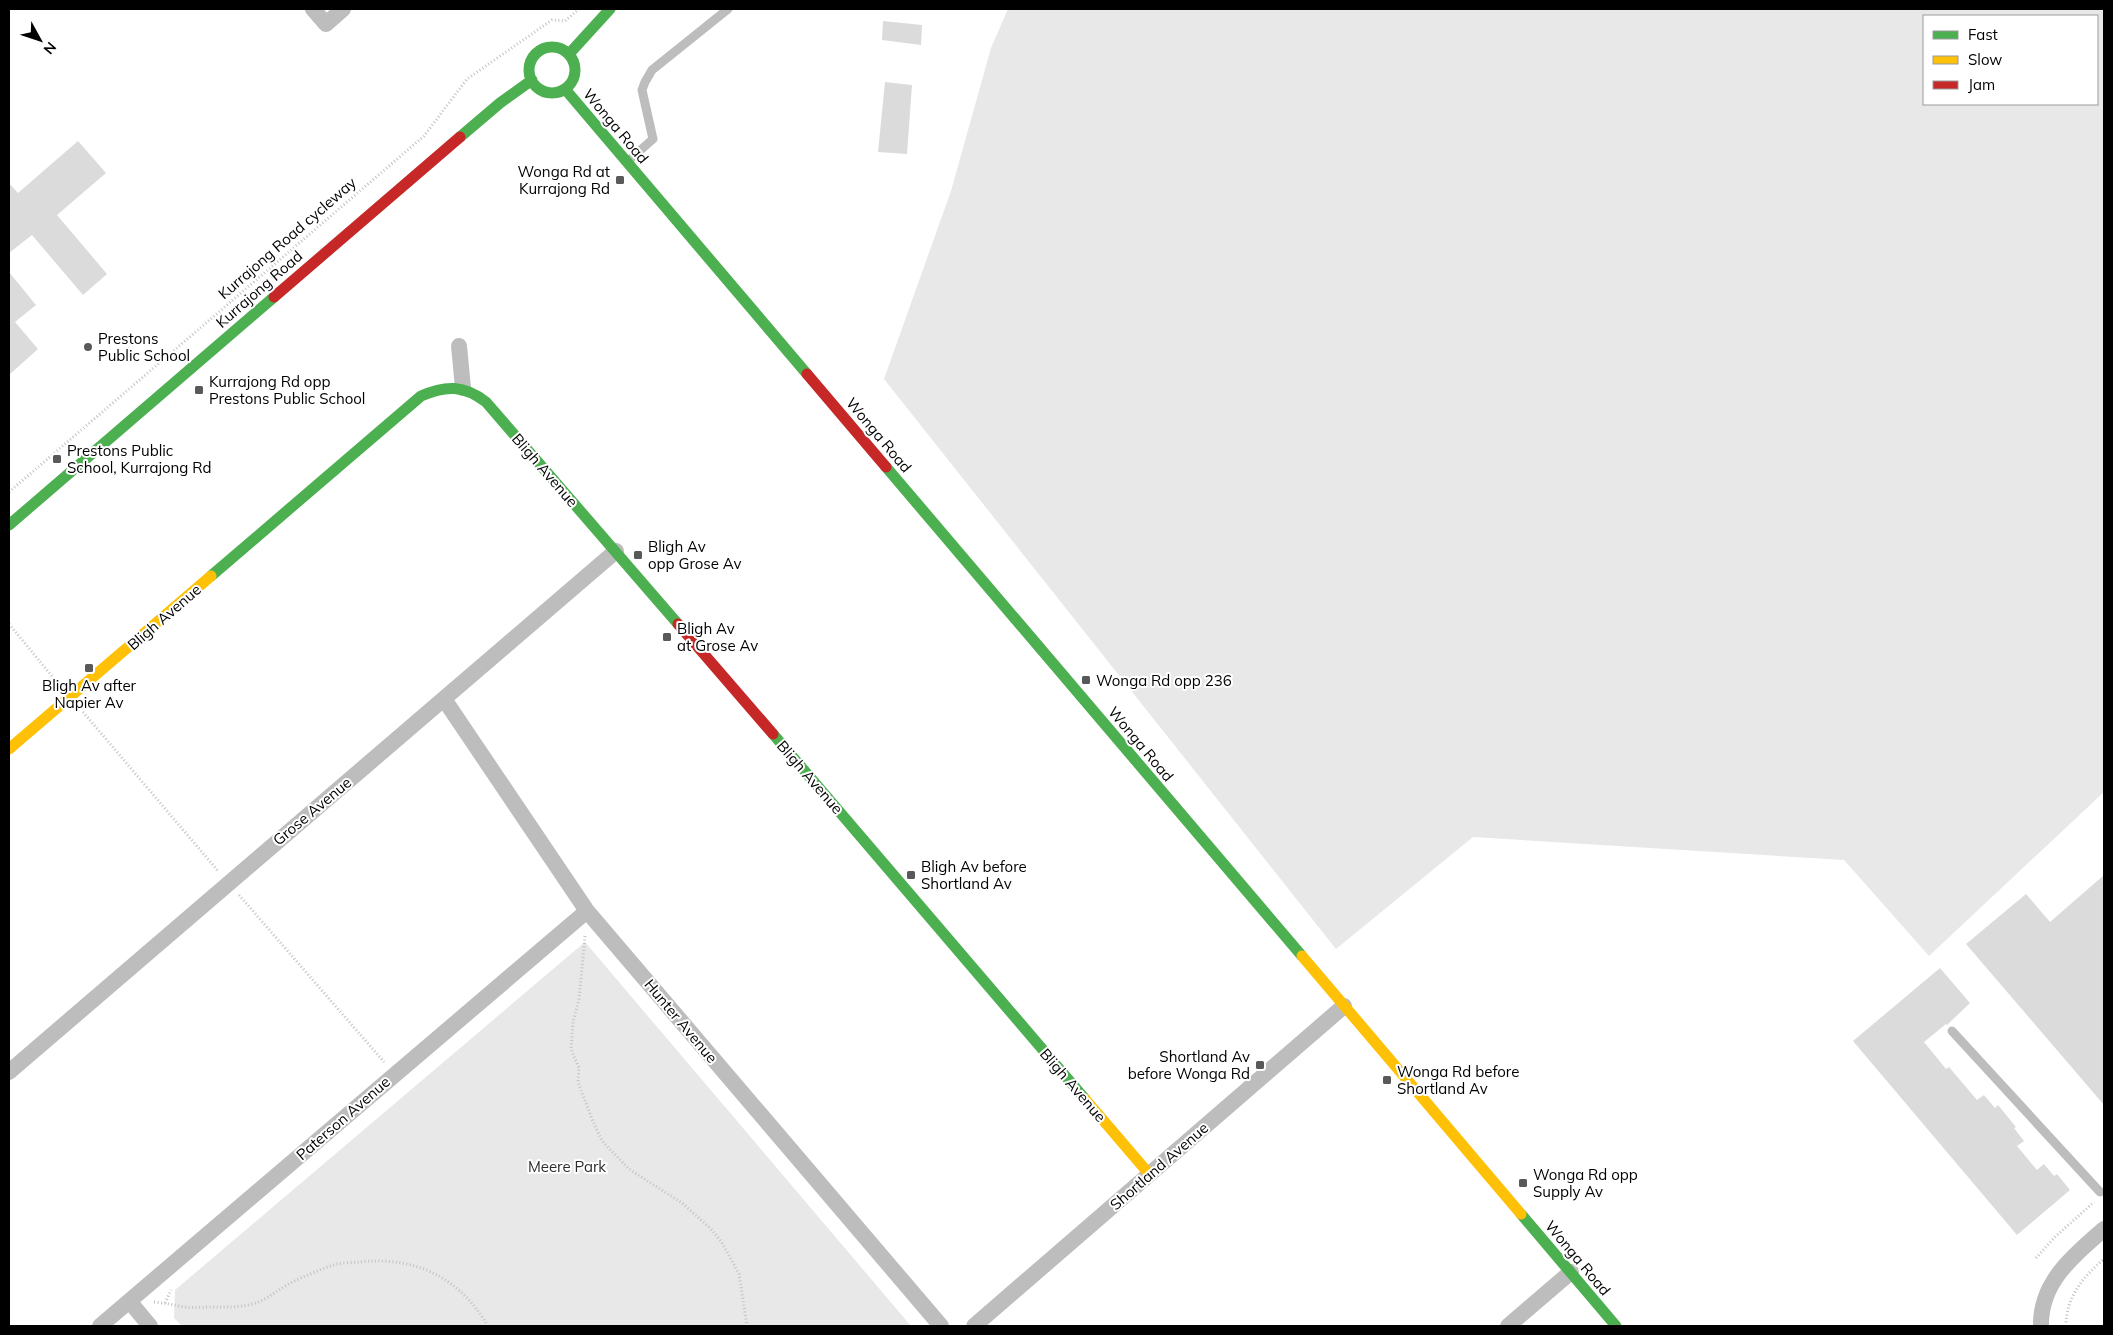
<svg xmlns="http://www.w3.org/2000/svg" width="2113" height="1335" font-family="Mulish,sans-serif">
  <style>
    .green { fill: #e8e8e8; fill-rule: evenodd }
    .building { fill: #dbdbdb }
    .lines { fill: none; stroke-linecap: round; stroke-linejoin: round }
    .path { stroke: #c2c2c2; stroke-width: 3; stroke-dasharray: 1 2.5; stroke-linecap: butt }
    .lane { stroke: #bdbdbd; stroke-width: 9 }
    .street { stroke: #bdbdbd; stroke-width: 16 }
    .fast { stroke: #4caf50; stroke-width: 11 }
    .slow { stroke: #ffc107; stroke-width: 11 }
    .jam { stroke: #c62828; stroke-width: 11 }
    .poi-dot { fill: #595959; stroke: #fff; stroke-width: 2 }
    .labels { text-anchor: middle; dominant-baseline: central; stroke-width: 4; stroke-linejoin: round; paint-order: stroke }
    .street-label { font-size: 15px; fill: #000; stroke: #fff }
    .poi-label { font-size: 15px; fill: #000; stroke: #fff; text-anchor: start }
    .park-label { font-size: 15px; fill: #2c2c2c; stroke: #fff }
  </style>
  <rect width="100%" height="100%" fill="#fff"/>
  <path class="green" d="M1008,9h1096v783l-175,164 -85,-96 -371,-23 -137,112 -452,-570 67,-188 40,-143zM1924,16h173v88h-173z
    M585,942l326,384h-729l-8,-8 1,-28z"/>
  <path class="building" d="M883,21l39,4 -1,20 -39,-5z
    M885,82l27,3 -5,69 -29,-2z
    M78,141l28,32 -49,42 50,59 -24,21 -51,-60 -23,18v-70l9,10z
    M9,272l27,33 -21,17 23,27 -29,26z
    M2104,875v230l-138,-161 60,-50 24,28z
    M1940,968l30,35 -23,22 -1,-1 -22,18 22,27 3,-2 28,33 7,-5 11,13 3,-3 18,22 -2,1 10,13 -7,5 20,24 7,-6 10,12 3,-2 13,16 -53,45 -164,-194z"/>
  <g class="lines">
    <path class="path" d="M9,492l415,-356 43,-57 85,-59 13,1 14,-12
      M9,624l47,57
      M83,712l135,159
      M239,895l145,167
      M585,936l-6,63 -6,23 -2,27 8,19 -1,14 14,37 10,22 27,28 53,34 28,25 11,13 18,33 8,52
      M2036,1258l19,-21 39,-35
      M154,1302c11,1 20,3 30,5 9,1 18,0 27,0 15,0 27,1 41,-3 12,-3 20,-10 30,-16 14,-9 33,-16 48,-22 9,-4 21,-3 30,-4 56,-6 100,16 128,64
      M165,1303l6,-13
      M2066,1326c0,-29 17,-49 38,-67"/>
    <path class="lane" d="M627,162l26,-23 -11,-49 3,-8 7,-12 76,-61
      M1952,1031l148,161"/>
    <path class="street" d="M313,9l13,15 17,-15
      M459,346l4,42
      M444,699l143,212 354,415
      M9,1072l607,-521
      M130,1302l20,24
      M100,1326l487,-415
      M974,1326l370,-320
      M1508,1326l63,-54
      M2041,1326c-1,-44 33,-71 63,-97"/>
    <path class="fast" d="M529 70a23 23 0 1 1 46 0a23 23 0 1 1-46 0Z
      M569,54l41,-45
      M565,89l242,285
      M460,137l40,-34 32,-23
      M886,467l416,489
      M9,525l265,-228
      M211,576l210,-180c25,-11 43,-11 65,6l192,222
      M773,734l312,365
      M1521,1214l95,112"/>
    <path class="slow" d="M9,749l202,-173
      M1302,956l219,258
      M1085,1099l65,76"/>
    <path class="jam" d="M274,297l186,-160
      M807,374l79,93
      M678,624l95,110"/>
  </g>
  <g class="poi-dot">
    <rect x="615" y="175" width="10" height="10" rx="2.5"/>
    <circle cx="88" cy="347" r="5"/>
    <rect x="194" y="385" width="10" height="10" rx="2.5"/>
    <rect x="52" y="454" width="10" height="10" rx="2.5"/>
    <rect x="633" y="550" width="10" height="10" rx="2.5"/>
    <rect x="662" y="632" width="10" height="10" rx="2.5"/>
    <rect x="84" y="663" width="10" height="10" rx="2.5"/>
    <rect x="1081" y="675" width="10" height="10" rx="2.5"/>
    <rect x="906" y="870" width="10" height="10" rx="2.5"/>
    <rect x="1255" y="1060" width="10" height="10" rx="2.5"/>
    <rect x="1382" y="1075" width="10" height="10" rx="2.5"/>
    <rect x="1518" y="1178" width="10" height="10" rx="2.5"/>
  </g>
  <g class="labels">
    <g class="street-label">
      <text transform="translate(616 126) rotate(50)">Wonga Road</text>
      <text transform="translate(287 238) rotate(-41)">Kurrajong Road cycleway</text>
      <text transform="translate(259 289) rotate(-41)">Kurrajong Road</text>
      <text transform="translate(879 435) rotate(50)">Wonga Road</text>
      <text transform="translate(545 470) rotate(49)">Bligh Avenue</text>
      <text transform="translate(164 617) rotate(-41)">Bligh Avenue</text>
      <text transform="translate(1141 744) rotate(50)">Wonga Road</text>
      <text transform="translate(810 777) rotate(49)">Bligh Avenue</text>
      <text transform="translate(312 811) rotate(-40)">Grose Avenue</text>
      <text transform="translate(681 1021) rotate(50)">Hunter Avenue</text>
      <text transform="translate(1073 1085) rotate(49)">Bligh Avenue</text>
      <text transform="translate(343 1118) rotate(-41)">Paterson Avenue</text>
      <text transform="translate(1159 1166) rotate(-41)">Shortland Avenue</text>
      <text transform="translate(1578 1258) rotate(50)">Wonga Road</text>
    </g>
    <g class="poi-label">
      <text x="610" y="171" text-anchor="end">Wonga Rd at<tspan x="610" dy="17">Kurrajong Rd</tspan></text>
      <text x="98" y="338">Prestons<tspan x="98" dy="17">Public School</tspan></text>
      <text x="209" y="381">Kurrajong Rd opp<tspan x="209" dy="17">Prestons Public School</tspan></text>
      <text x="67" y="450">Prestons Public<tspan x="67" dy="17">School, Kurrajong Rd</tspan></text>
      <text x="648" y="546">Bligh Av<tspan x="648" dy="17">opp Grose Av</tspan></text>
      <text x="677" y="628">Bligh Av<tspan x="677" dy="17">at Grose Av</tspan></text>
      <text x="1096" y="680">Wonga Rd opp 236</text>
      <text x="89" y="685" text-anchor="middle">Bligh Av after<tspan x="89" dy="17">Napier Av</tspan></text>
      <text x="921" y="866">Bligh Av before<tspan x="921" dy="17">Shortland Av</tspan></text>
      <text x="1250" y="1056" text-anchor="end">Shortland Av<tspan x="1250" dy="17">before Wonga Rd</tspan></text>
      <text x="1397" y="1071">Wonga Rd before<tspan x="1397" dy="17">Shortland Av</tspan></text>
      <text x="1533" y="1174">Wonga Rd opp<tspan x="1533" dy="17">Supply Av</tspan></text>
    </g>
    <g class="park-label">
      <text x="567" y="1166">Meere Park</text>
    </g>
  </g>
  <rect width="2113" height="1335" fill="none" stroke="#000000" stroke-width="20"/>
  <rect x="1923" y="15" width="175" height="90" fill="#ffffff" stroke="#999999"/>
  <rect x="1933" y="31" width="25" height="8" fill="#4caf50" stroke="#999999"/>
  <text x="1968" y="40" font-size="15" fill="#000000">Fast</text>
  <rect x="1933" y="56" width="25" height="8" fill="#ffc107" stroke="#999999"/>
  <text x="1968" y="65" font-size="15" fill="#000000">Slow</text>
  <rect x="1933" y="81" width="25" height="8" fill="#c62828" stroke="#999999"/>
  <text x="1968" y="90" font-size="15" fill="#000000">Jam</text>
  <g transform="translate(40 40) rotate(130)" stroke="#ffffff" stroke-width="4" paint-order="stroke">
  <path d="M0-4L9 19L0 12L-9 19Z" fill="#000000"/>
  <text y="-8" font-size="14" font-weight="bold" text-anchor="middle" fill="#000000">N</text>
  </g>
</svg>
